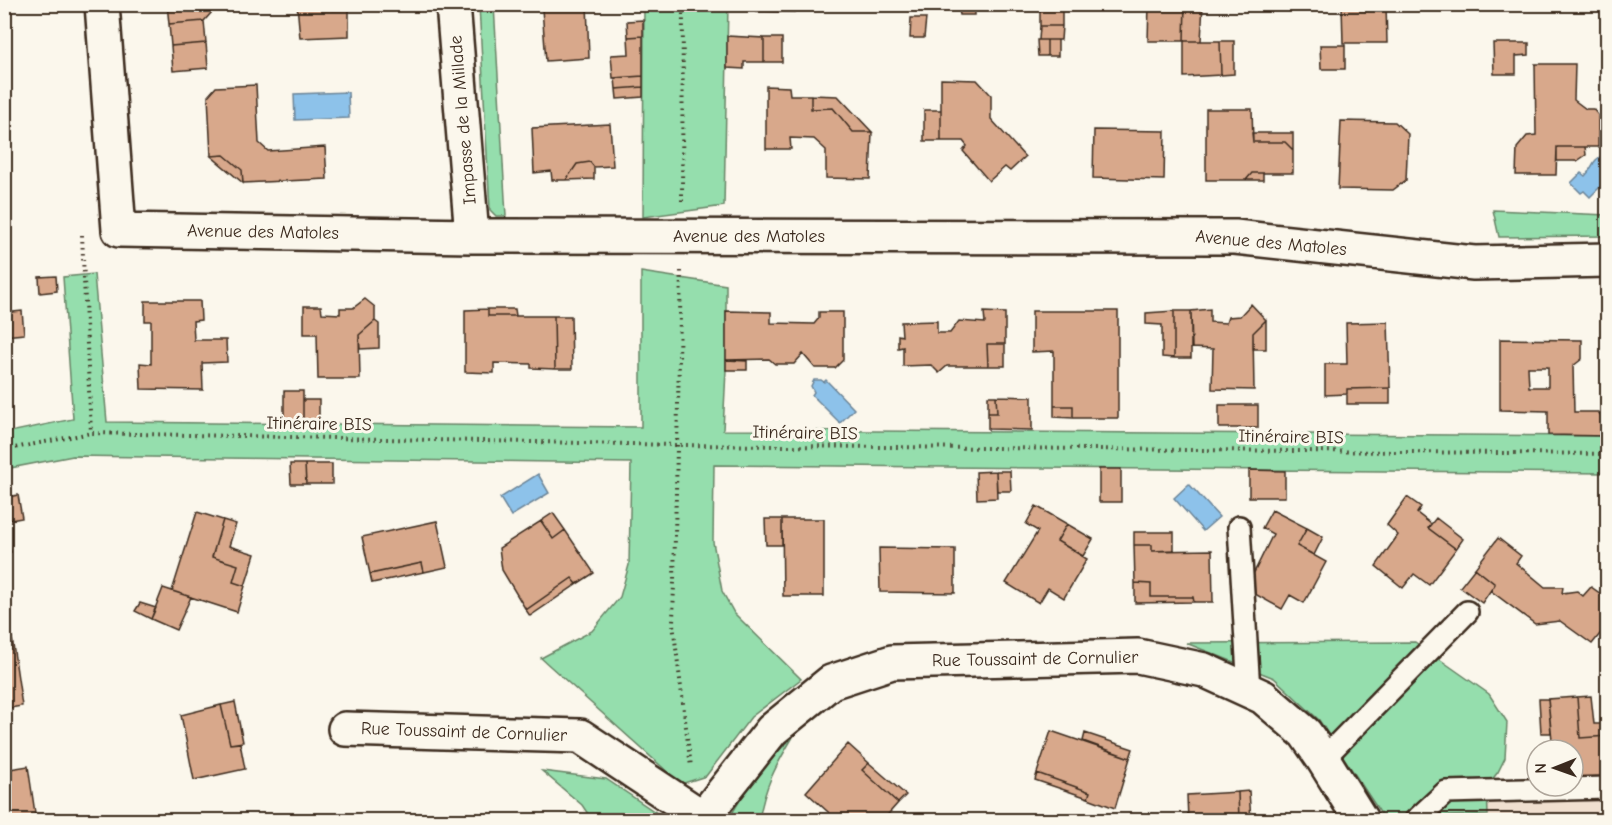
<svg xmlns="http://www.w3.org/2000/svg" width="1612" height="825" font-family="'Comic Neue',sans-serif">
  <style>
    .built { fill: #f0dfcf }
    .green { fill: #95dead; stroke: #688466; stroke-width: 1.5 }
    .water { fill: #8dc2ea; stroke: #6c8598; stroke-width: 1.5 }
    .building { fill: #d8a88b; stroke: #3b2a1e; stroke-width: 1.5; fill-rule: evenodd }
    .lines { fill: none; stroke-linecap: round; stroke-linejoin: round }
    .service-casing { stroke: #3b2a1e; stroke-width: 26 }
    .minor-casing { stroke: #3b2a1e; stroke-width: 38 }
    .path { stroke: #3b2a1e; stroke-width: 4; stroke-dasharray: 1.5 4.5; stroke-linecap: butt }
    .service { stroke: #fbf7ec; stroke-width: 21 }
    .minor { stroke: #fbf7ec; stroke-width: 33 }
    .labels { text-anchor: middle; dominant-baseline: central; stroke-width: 6; stroke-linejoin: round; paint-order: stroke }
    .street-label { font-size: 18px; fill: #3b2a1e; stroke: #fbf7ec }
  </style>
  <rect width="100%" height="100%" fill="#fbf7ec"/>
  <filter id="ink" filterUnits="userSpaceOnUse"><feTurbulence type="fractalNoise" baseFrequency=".0167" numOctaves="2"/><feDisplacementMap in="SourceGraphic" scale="12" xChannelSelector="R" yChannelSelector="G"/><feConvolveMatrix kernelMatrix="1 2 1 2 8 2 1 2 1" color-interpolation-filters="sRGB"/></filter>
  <g filter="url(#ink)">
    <path class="built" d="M1607,790v30h-220l-6,-9z"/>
    <path class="green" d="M479,5h15l12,211h-10l-6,-6z
      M644,5h84l-4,201 -81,11z
      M1493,210l114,5v21l-108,1z
      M641,272l85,13v85l-3,60 885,6 -1,37 -893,-8 -1,77 9,49 12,22 67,66 -50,38 -45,59 -25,8 -140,-126 51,-27 28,-34 9,-32 2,-102 -558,-7 -68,13v-36l68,-14 -10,-142 31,-3 13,148 534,5z
      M1415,642l74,52 18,28 -2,36 -7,14 -11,14 1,29 -42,1 -5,4h-56l-66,-100 -45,-42 -88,-35z
      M793,737c-18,30 -28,49 -34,83h-31l29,-48z
      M542,771l64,8 55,37v4h-69l-10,-15z"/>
    <path class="water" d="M348,92l1,26 -54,2 -1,-26z
      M1604,155l3,1v24l-17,17 -6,-6 -3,2 -10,-10 10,-10 4,3c8,-8 7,-17 19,-21z
      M814,380h7l3,2 2,-2 28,29 -14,14 -28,-28 2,-3 -3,-6z
      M538,474l11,19 -38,23 -11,-18z
      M1189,484l30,33 -16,14 -29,-33z"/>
    <path class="building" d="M167,4h52l-15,17 -35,3z
      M297,4h34l1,6 17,-1v27l-49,2z
      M522,4h65l2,54 -43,3 -4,-52h-20z
      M756,4h39v8l-39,-1z
      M944,4h46v7h-16v4h-14l-1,-5h-15z
      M1040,4h22v22h-22z
      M1149,4h36l-1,37h-36z
      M1185,4h18l-2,37h-17z
      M1342,5h44l1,38h-44z
      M911,18h15l-2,20h-14z
      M643,20v16l-15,1 -1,-16z
      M204,21l2,22 -35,3 -2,-22z
      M1040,26h22l-1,14h-22z
      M643,36v40l-30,2 -2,-23 18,-1 -1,-17z
      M727,36l37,2v24h-20v7l-17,-1z
      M764,38h18v24h-18z
      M1037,40h10v16h-9z
      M1047,40h11v16h-11z
      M1184,41h36l1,34 -37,2z
      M1220,41h14v33l-13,1z
      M206,43l2,25 -35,3 -2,-25z
      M1493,43h36v12l-13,1v18h-22z
      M1320,45h25v24h-24z
      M1535,64h40l-1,36 12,9h7l5,6v32h-41l-1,28h-40l1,-27 10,-12 9,-1z
      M643,76v11l-27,2 -1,-11z
      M941,79l36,1 14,15v24l34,38 -15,14 -5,-4 -16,14 -26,-30 4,-5 -4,-5h-22z
      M256,85l3,58 9,8 57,-4 2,32 -84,4 -1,-13 -18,-15 -13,1 -3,-60 8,-9z
      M766,86l23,1 1,8h21v14l22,-1 20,24h19l-2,47 -44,-1v-28l-12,-11 -24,-1 1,11h-25z
      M643,87v10l-26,2 -1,-10z
      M811,95l27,1 34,36h-19l-20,-24 -22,1z
      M1206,109h46l1,33h32l8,8v23h-41l-6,7h-40z
      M924,110h17v31h-17z
      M1341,121l54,1 13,12 -2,46 -13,10 -55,-1z
      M610,124l3,42 -19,1 -4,-5 -13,2 -11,16h-14l-1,-9 -17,2 -2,-45z
      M1094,130l71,1 -1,49 -71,-2z
      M1252,133h41v17l-8,-8h-32z
      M1557,147h28l1,8 -9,6h-20z
      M224,155l18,15 1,13 -32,-27z
      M590,162l4,5v12l-28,1 11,-16z
      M1252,173h11v7h-17z
      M56,276l1,15 -17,2 -1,-16z
      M365,299l10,8v14l-16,14 1,44h-42l-1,-45h-13v-28h17l1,7 18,1v-6h13z
      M145,301h55l1,19 -8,1 1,19h32l1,22 -25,1 1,27 -62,-1 -1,-26 11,1v-43h-6z
      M1251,304l15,16 -13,13 1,57 -42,-1 1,-40 -21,-1 -1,-37 19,-2v13l16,1 2,-6 12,-1z
      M488,309v7h66l1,53 -24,-1v-4l-37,-1v10l-29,-1v-62z
      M488,309h27l1,7h-28z
      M22,311l2,23 -20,2v-23z
      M726,311l45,1v11l43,1 5,-6v-6h24v48l-8,8h-20l-12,-14 -9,10h-19l-6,-5 -43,1z
      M1032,311h86v107h-45v-12h-19v-55l-22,1z
      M1174,311v47l-12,-1v-32l-16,-1v-11z
      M1174,311h17v47h-17z
      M984,312l21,1v31h-18l1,22h-41l-8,7 -8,-8 -28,1v-19l-5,1v-13l4,1 -1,-14 36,-1v12h13l9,-12 26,2z
      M554,316h17l1,53h-17z
      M1266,320v29h-13v-16z
      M375,321l4,3v24l-19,1 -1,-14z
      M1388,322l2,66 -43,1v5l-22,1v-31h22l-1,-41z
      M1500,339l82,1v19l-9,7 1,46h24l10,11v13l-60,-1v-24l-48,-1zM1528,367h20v20h-19z
      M987,344h18v22h-17z
      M726,360l21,1v9h-21z
      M1390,388v16h-43v-15z
      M284,391h19v33h-19z
      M988,396h8l1,17h-9z
      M996,396l36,1v33l-44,-1v-16h9z
      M303,400h16v24h-16z
      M1219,405h39v23h-39z
      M1054,406h19v12l-19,-1z
      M290,464h15l1,20h-15z
      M305,464h27v20h-26z
      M1099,469h22v33h-22z
      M1249,470l36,1v26h-36z
      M996,471h14l1,20h-14z
      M996,471l1,27 -20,1 -1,-27z
      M18,495l4,23 -17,3 -1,-23z
      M1407,497l14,10 -4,6 14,11 -3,4 28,21 -27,36 -15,-11 -11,14 -27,-22 22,-31 -11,-10z
      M1036,506l31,18 -10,17 30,18 -23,39 -16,-10 -9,15 -33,-20 32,-52 -12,-7z
      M1272,510l35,18 -10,18 29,16 -22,41 -14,-8 -8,14 -36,-20 27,-55 -11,-6z
      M197,512l26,8 -11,37 26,8 -5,17 12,4 -8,26 -65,-21z
      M553,513l12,17 -12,9 -12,-18z
      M1436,518l27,21 -7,10 -28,-21z
      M4,519l7,33 -7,1z
      M765,519h17v26h-16z
      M782,519h42v77h-41z
      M223,520l13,4 -7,22 26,8 -10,32 -12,-4 5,-17 -26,-8z
      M437,521l10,46 -23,5 -2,-9 -52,11 -8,-37z
      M541,521l12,18 12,-9 29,43 -17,11 -5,-6 -46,32 -24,-40 -3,-22z
      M1067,524l26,15 -10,17 -26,-15z
      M1307,528l16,9 -9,18 -17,-9z
      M1134,532h40v18l-22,1v-6h-18z
      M1498,538l23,18 -5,7 29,24h18l-1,6 15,-2 6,5 8,-9 17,12v25l-16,20 -32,-23 -25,3 -44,-33 4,-7 -20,-16z
      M1134,545h18v6l60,-1 1,52h-19l-1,-5h-42v-13l-16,-1z
      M879,548l76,1v44l-75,-1z
      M422,563l2,9 -52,11 -2,-9z
      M1475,568l20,16 -13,19 -22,-16z
      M572,578l5,6 -47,32 -4,-6z
      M1135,583l16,1v13h42l1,5 -59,1z
      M163,588l28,9 -15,33 -25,-11z
      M140,603l16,5 -5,11 -16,-8z
      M11,631l11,75 -18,3v-77z
      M1591,696l3,28h14v12l-28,2 -3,-41z
      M1577,697l3,41 28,-2v42l-35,3v-31h-20l-5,-51z
      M1539,699h9l3,34h-10z
      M235,702l8,40 -13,2 -9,-39z
      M221,705l9,39 10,-1 5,26 -51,11 -13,-65z
      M1051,731l79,27 -15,50 -27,-10 2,-6 -53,-19z
      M1085,733l48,16 -3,9 -47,-17z
      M848,744l21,19 -7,7 36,33 -15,17h-46l-31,-28z
      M869,763l37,32 -8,8 -36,-33z
      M28,766l8,54h-32v-50z
      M1037,773l53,19 -2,6 -53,-18z
      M1249,791l2,29h-12l-1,-28z
      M1238,792l1,28h-51l-1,-25z"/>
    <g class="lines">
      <g class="service-casing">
        <path id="service" d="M1239,527l10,164
          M1323,759l144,-147
          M1416,820l30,-28 162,-4"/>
      </g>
      <g class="minor-casing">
        <path id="minor" d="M102,4l17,226 353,6 763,1 239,26 134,-3
          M453,4l19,232
          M345,729l235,7 122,81
          M701,820l71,-90 59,-48 61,-20 246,-6 66,14 59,27 42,36 18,26 38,61"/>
      </g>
      <path class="path" d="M682,201l1,-197
        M82,235l9,198
        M681,271l-8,353 18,143
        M4,450l87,-17 588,12 929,9"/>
      <use href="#service" class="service"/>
      <use href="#minor" class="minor"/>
    </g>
  </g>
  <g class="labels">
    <g class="street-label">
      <text transform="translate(463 120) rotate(-95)">Impasse de la Millade</text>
      <text transform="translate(263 232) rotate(1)">Avenue des Matoles</text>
      <text x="749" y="236">Avenue des Matoles</text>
      <text transform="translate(1271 243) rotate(5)">Avenue des Matoles</text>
      <text transform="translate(319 424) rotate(1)">Itinéraire BIS</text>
      <text transform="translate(805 433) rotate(1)">Itinéraire BIS</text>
      <text transform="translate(1291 437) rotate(1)">Itinéraire BIS</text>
      <text transform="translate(1035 659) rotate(-1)">Rue Toussaint de Cornulier</text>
      <text transform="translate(464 732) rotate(2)">Rue Toussaint de Cornulier</text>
    </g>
  </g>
  <rect width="1612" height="825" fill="none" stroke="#fbf7ec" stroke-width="24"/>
  <rect x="12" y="12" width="1588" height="801" fill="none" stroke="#3b2a1e" stroke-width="2" filter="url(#ink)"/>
  <g transform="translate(1555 768) rotate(269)"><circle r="28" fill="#fbf7ec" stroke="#aea59a" stroke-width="1.5"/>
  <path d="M0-4.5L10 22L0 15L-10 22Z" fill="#3b2a1e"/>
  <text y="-9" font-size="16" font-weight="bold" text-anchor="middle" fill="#3b2a1e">N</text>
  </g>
</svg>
